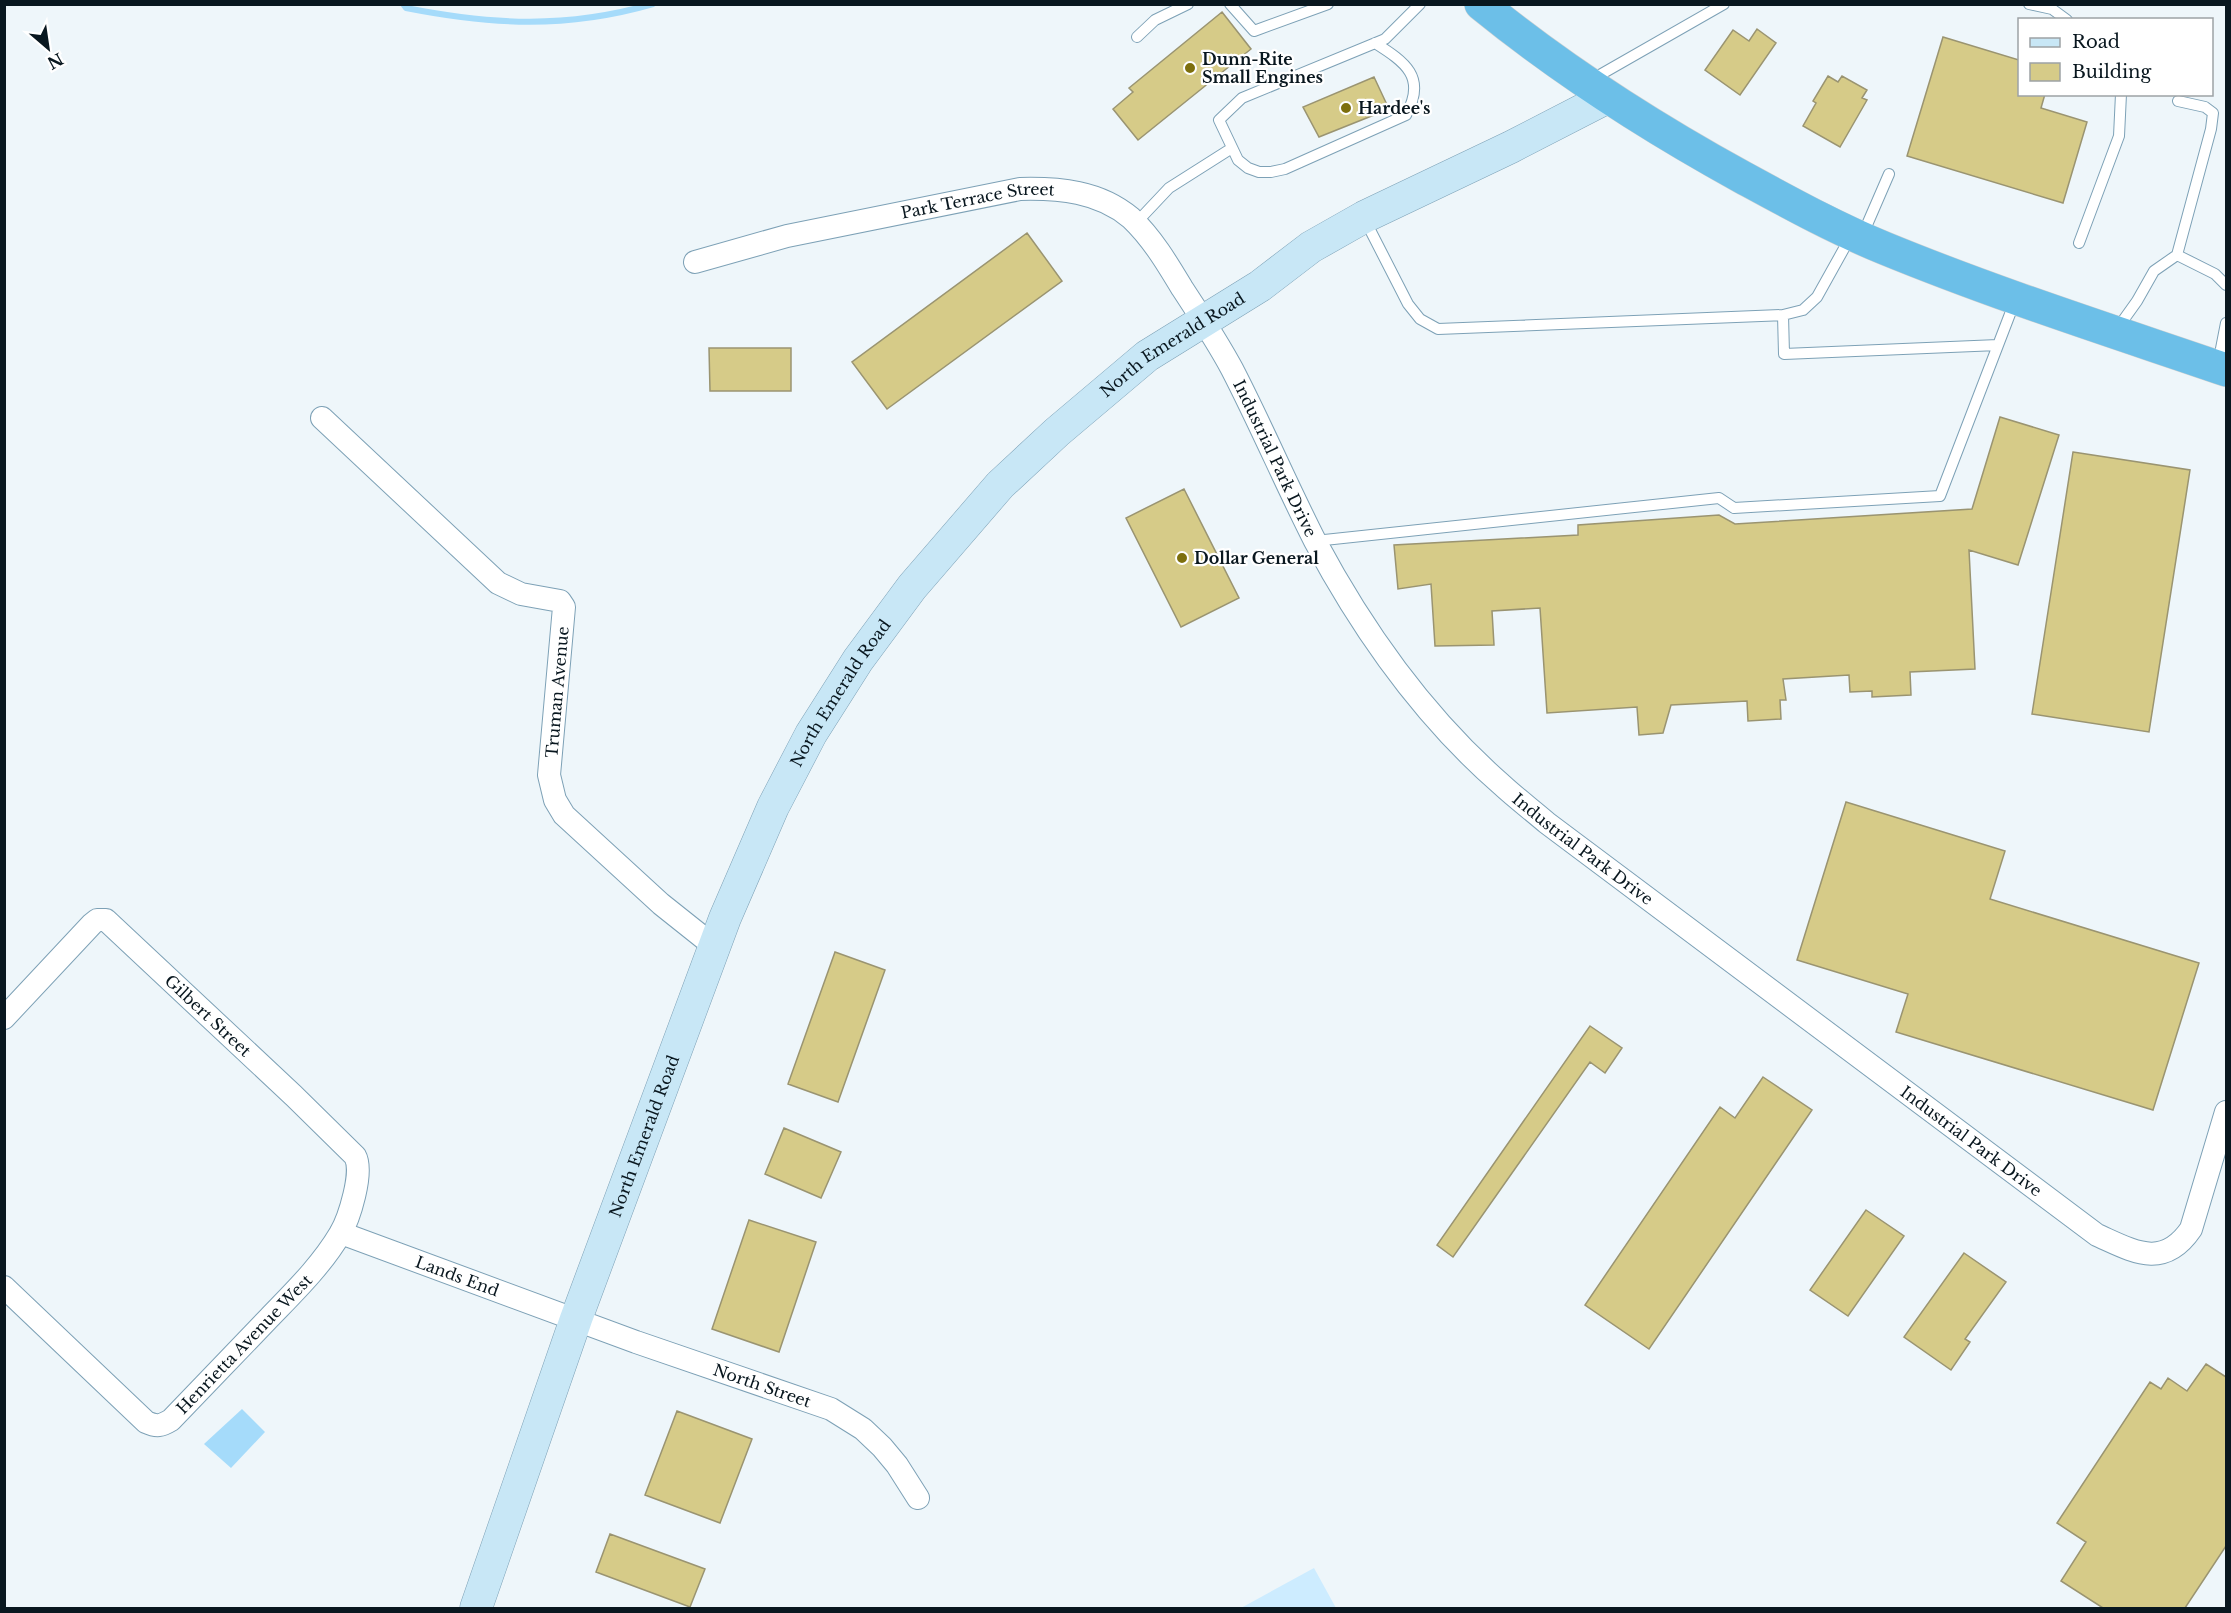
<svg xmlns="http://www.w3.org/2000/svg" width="2231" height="1613" font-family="'Libre Baskerville',serif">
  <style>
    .green { fill: #cdecff }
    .water { fill: #a5dbfa }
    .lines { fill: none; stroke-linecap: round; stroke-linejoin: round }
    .stream { stroke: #a5dbfa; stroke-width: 6 }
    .building { fill: #d6cb88; stroke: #9a9471; stroke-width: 1.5 }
    .service-casing { stroke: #7da1b6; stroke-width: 12 }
    .minor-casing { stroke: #7da1b6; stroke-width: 24 }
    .secondary-casing { stroke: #7da1b6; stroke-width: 33 }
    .trunk-casing { stroke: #ced1d2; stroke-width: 34 }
    .service { stroke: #fff; stroke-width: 10 }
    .minor { stroke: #fff; stroke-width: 22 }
    .secondary { stroke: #c8e7f6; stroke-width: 32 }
    .trunk { stroke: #6cbfe8; stroke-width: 33 }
    .poi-dot { fill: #7d6f0d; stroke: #fff; stroke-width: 2 }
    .labels { text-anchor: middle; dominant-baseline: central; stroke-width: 4.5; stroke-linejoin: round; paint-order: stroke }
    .poi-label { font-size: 16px; font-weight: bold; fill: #09171f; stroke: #fff; text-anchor: start }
    .street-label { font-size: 16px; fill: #09171f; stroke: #fff }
  </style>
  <rect width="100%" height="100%" fill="#eef6fa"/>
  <path class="green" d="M1314,1568l22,40h-95z"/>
  <path class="water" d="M242,1409l23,23 -34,36 -27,-24z"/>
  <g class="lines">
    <path class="stream" d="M403,4l3,4c87,17 160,21 247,-4"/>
  </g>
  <path class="building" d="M1222,12l29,37 -113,91 -25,-31 20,-17 -4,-4z
    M1757,29l19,14 -36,52 -35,-25 28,-40 16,11z
    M1943,37l76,23v34h26l-4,14 46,14 -24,81 -156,-47z
    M1828,76l10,6 4,-6 25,14 -5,8 5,2 -27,47 -37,-21 13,-23 -3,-2z
    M1374,77l15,32 -70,28 -16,-30z
    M1027,233l35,48 -175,128 -35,-47z
    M709,348h82v43h-81z
    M2000,417l59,18 -41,130 -49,-15 6,119 -65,3 1,23 -39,2v-6l-22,1 -1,-17 -66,4 3,21h-6l1,19 -33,2 -1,-20 -76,4 -8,28 -24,2 -2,-28 -90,6 -7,-105 -48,3 2,34 -59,1 -4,-62 -33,5 -4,-44 184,-10v-10l141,-10 16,9 237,-15z
    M2073,452l117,18 -41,262 -117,-18z
    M1184,489l55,109 -58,29 -55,-109z
    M1846,802l159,49 -15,48 209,64 -46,147 -257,-78 12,-38 -111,-34z
    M835,952l50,18 -47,132 -50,-18z
    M1590,1026l32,22 -17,25 -15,-11 -137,195 -16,-12z
    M1763,1077l49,33 -163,239 -64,-44 135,-198 15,11z
    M784,1128l57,24 -20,46 -56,-24z
    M1866,1210l38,26 -56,80 -38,-26z
    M749,1220l67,22 -37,110 -67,-23z
    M1964,1253l42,29 -41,57 5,3 -19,28 -47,-33z
    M2206,1364l20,13v169l-41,62h-82l-42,-27 25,-39 -29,-19 93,-141 11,7 7,-11 19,13z
    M677,1411l75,28 -32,84 -75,-28z
    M610,1534l95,35 -15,38 -94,-35z"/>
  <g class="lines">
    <g class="service-casing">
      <path id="service" d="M1230,4l24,27 74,-27
        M2029,4l23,5 15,11
        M1137,37l18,-17 33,-16
        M1375,43c30,19 52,34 31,72l-121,54 -14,3h-12l-11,-4 -10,-8 -19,-40 23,-22 143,-59 35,-35
        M1591,80l133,-76
        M1365,220l43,84 12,15 18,10 345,-14 1,39 214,-9
        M1136,223l33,-35 63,-40
        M1863,234l26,-60
        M2079,243l40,-107 2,-42
        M2177,255l38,19 11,11
        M1783,315l20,-5 14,-13 34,-61
        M2117,329l20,-28 17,-30 23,-16 34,-126 2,-16 -8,-6 -27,-6
        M2218,364l8,-41
        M1315,541l404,-43 15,10 206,-12 75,-195"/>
    </g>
    <g class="minor-casing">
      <g id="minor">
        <path id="s1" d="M695,262l92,-26 233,-47c39,-1 79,2 111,29 21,20 36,45 51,70 17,26 35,53 50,81 29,56 54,115 83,172 48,90 110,177 187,244 14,13 30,25 45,38l550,412c36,16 66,35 94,-6l35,-117"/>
        <path d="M322,418l176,165 23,11 39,7 4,6 -15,168 6,25 9,15 97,89 54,43"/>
        <path id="s2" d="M4,1018l88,-94 5,-4h9l188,176 61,60c9,16 -6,63 -15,78 -19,32 -46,58 -71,84 -33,34 -65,68 -98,102 -10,6 -14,7 -25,2l-142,-135"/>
        <path id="s3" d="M341,1233l295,109 195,67 32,20 19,18 15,18 21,33"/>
      </g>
    </g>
    <g class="secondary-casing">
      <g id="secondary">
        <path id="s4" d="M476,1608l100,-289 149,-401 48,-111 38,-73 47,-74 54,-73 88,-102 57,-53 90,-76 113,-70 51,-39 53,-30 147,-70 97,-50"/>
      </g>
    </g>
    <g class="trunk-casing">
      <path id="trunk" d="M1481,4c81,66 170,123 261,173 46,25 93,51 142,71 112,46 228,83 342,122"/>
    </g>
    <use href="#service" class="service"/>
    <use href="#minor" class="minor"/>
    <use href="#secondary" class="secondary"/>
    <use href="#trunk" class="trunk"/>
  </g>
  <g class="poi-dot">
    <circle cx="1190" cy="68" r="6"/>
    <circle cx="1346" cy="108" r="6"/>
    <circle cx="1182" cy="558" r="6"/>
  </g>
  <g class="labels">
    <g class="poi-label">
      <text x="1202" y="59">Dunn-Rite<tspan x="1202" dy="18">Small Engines</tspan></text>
      <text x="1358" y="108">Hardee's</text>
      <text x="1194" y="558">Dollar General</text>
    </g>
    <g class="street-label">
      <text stroke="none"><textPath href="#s1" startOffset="290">Park Terrace Street</textPath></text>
      <text stroke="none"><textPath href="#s4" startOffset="1473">North Emerald Road</textPath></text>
      <text stroke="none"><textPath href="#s1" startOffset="732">Industrial Park Drive</textPath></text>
      <text transform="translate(557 692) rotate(-85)">Truman Avenue</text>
      <text stroke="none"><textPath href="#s4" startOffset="987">North Emerald Road</textPath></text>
      <text stroke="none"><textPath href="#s1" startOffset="1236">Industrial Park Drive</textPath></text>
      <text stroke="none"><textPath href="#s2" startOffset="284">Gilbert Street</textPath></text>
      <text stroke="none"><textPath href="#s4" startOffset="501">North Emerald Road</textPath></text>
      <text stroke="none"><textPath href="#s1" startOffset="1722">Industrial Park Drive</textPath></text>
      <text stroke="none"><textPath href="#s3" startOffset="124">Lands End</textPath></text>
      <text transform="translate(244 1344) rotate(-46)">Henrietta Avenue West</text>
      <text stroke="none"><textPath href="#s3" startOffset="448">North Street</textPath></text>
    </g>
  </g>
  <rect width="2231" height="1613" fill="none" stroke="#09171f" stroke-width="12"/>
  <rect x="2018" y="18" width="195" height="78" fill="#ffffff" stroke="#9da2a5" stroke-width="1.5"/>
  <rect x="2030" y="38" width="30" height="9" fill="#c8e7f6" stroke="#9da2a5" stroke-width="1.5"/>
  <text x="2072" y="48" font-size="18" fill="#09171f">Road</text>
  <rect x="2030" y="63" width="30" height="18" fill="#d6cb88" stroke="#9da2a5" stroke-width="1.5"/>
  <text x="2072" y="78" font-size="18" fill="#09171f">Building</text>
  <g transform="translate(48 48) rotate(151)" stroke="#ffffff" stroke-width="4.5" paint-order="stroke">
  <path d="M0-4.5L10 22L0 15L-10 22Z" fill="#09171f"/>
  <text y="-9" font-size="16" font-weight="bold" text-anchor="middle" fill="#09171f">N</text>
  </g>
</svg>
